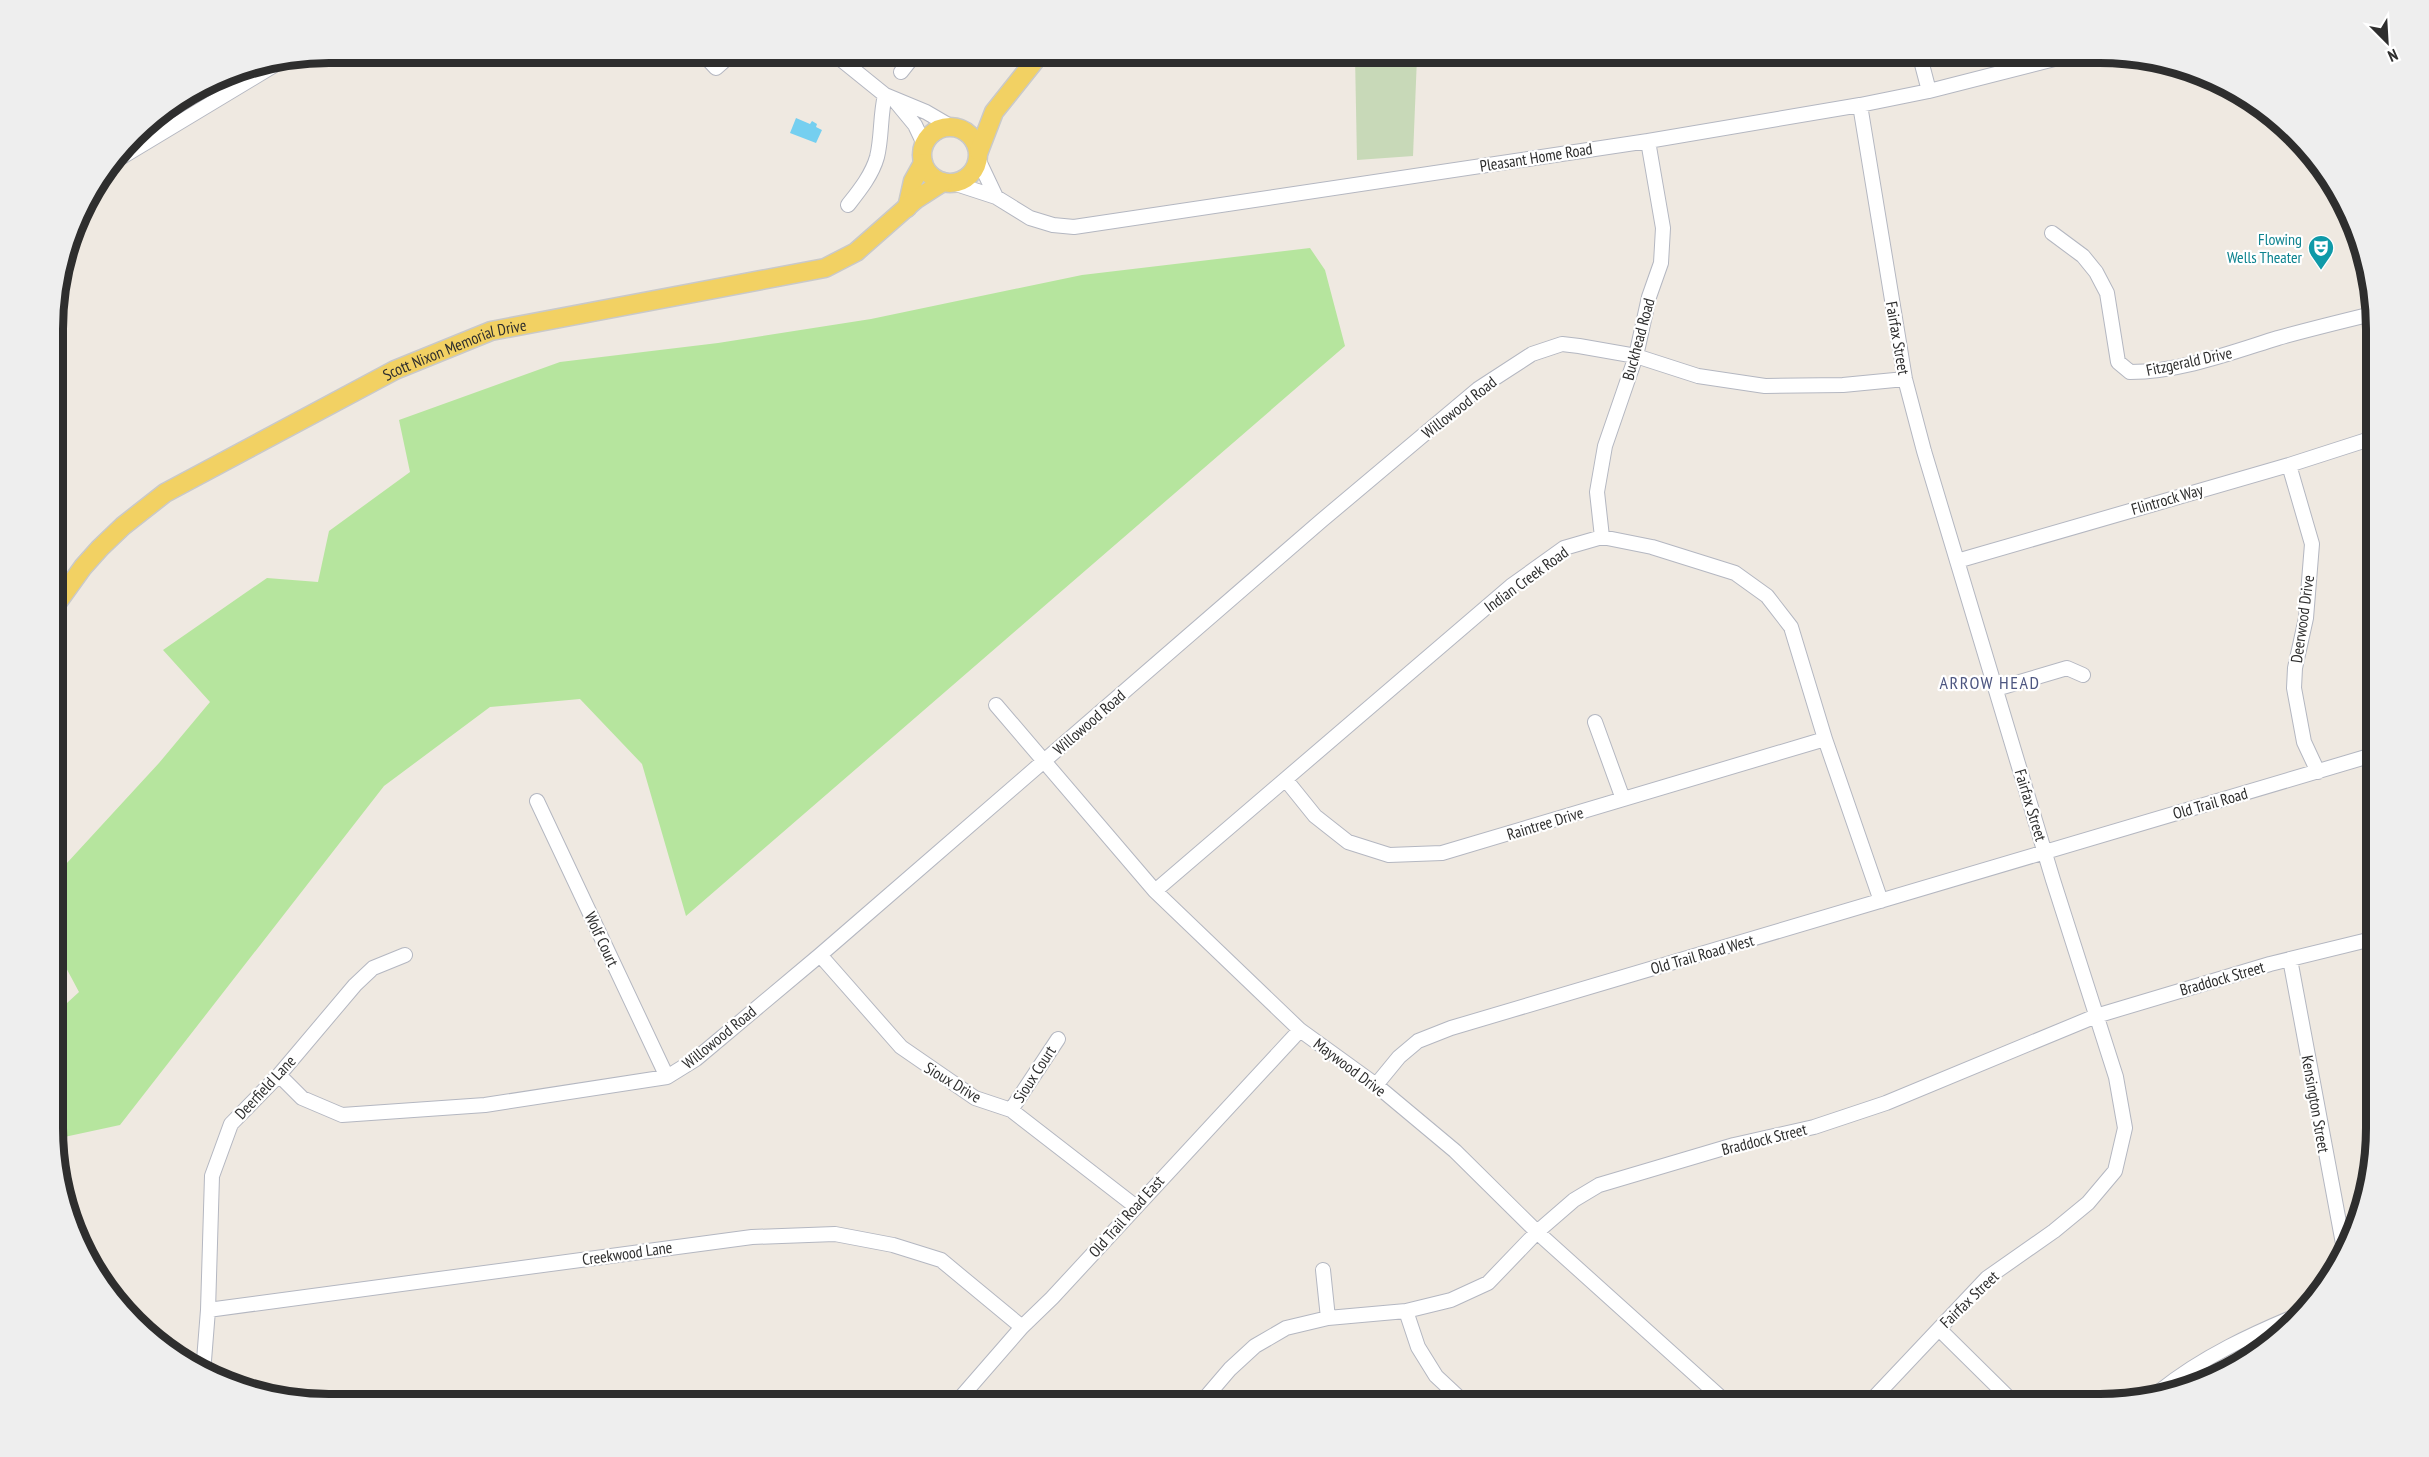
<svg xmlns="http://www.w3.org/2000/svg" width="2429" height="1457" font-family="'PT Sans Narrow',sans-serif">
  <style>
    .green { fill: #b6e59e }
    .cemetery { fill: #c8d9b8 }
    .water { fill: #75cff0 }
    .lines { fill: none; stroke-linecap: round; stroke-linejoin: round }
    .minor-casing { stroke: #b4b7c1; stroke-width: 16 }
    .major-casing { stroke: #c9c9c9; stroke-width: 21 }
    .minor { stroke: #fff; stroke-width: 14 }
    .major { stroke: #f2d163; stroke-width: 18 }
    .labels { text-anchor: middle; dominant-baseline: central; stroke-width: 4.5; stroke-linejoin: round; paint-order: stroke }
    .street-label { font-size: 16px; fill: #2e2e2e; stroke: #fff }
    .culture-label { font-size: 16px; fill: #0d838f; stroke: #fff; text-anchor: end }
    .neighbourhood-label { font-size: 18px; letter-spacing: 1.5px; fill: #4d5680; stroke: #fff }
    .rim { fill: none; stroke: #2e2e2e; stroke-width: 8 }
  </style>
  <rect width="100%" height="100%" fill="#efe9e1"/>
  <path class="green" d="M1310,248l15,22 20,76 -659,570 -44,-152 -62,-65 -90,8 -106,79 -264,339 -65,14v-125l24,-22 -24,-45v-71l104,-113 51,-61 -47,-52 104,-72 51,4 11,-51 81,-59 -11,-52 161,-58 158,-19 153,-24 211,-44z"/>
  <path class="cemetery" d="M1355,56l62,1 -4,99 -56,4z"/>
  <path class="water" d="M796,118l14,6 2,-3 5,3 -1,3 6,3 -6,13 -26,-10z"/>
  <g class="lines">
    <g class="minor-casing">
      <path id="minor" d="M702,53l14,15 17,-15
        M833,53l52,42 41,17 24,14
        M1919,53l10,38
        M901,72l15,-19
        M896,102l19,23 9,19
        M1860,105l45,274 19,72 129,429 63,197 9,51 -10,43 -27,32 -34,28 -67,47 -119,126
        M978,159l18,38
        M117,160l161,-97
        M953,183l43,14 34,21 23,7 21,2 574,-86 212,-36 69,-14 149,-38
        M848,205c11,-14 24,-30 29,-48 5,-20 3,-41 8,-62
        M2052,233l31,23 13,16 11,21 11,69 12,10c50,0 100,-19 148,-34 32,-9 65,-17 98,-25
        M2289,465l23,79 -6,74 -11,50 -1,20 10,54 14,30
        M1602,537l-5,-45 8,-46 31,-90 13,-59 12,-34 2,-35 -15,-87
        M1957,561l332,-96 87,-28
        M1996,689l71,-21 16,7
        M996,705l159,186 145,139 76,55 79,66 82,81 191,172
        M1595,722l28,77
        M1286,780l29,36 33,26 41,13 53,-2 383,-114
        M537,801l130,276
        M1155,891l356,-305 53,-38 38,-11 50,10 83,26 32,23 24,31 34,112 56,162
        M820,955l81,92 74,51 36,12 124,96
        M2290,959l54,290
        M279,1075l23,23 40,17 143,-10 182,-28 29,-18 124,-104 501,-434 157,-132 54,-35 30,-10 17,2 57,10 62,20 67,10 78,-1 62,-6
        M1376,1085l23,-28 19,-16 33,-13 925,-274
        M1011,1110l47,-71
        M1323,1270l5,48
        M208,1310l544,-73 83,-3 58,11 48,15 81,67
        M1406,1311l12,36 18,29 30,28
        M1939,1329l76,75
        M203,1373l5,-63 4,-134 19,-52 48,-49 76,-90 18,-17 32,-13
        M2160,1391c42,-34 94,-58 143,-78
        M955,1404l67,-77 30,-29 248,-268
        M1200,1404l30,-35 25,-23 31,-18 42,-10 78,-7 45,-11 37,-17 49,-51 37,-32 25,-15 135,-40 80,-18 72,-24 210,-87 174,-52 106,-26"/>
    </g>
    <g class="major-casing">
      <g id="major">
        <circle cx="950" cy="155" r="28"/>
        <path d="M979,151l15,-39 47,-59"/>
        <path d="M907,208l6,-27 10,-18"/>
        <path id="s1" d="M55,606l28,-39 17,-19 23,-22 42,-33 230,-123 96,-39 334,-63 31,-16 59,-52 28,-18"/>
      </g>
    </g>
    <use href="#minor" class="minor"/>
    <use href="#major" class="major"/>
  </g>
  <defs>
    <g id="theatre-pin" transform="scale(1.35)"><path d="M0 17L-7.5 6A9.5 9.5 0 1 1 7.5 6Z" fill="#0f9aa8" stroke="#fff"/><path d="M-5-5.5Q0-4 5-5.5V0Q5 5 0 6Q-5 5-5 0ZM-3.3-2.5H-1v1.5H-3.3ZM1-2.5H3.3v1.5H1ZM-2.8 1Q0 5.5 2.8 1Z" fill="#fff"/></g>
  </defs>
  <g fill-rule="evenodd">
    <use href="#theatre-pin" x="2321" y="248"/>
  </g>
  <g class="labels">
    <g class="street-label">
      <text transform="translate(1536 157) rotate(-9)">Pleasant Home Road</text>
      <text transform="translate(1898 338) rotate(80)">Fairfax Street</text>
      <text transform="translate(1638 339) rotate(-75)">Buckhead Road</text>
      <text stroke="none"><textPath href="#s1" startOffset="483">Scott Nixon Memorial Drive</textPath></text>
      <text transform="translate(2189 361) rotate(-12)">Fitzgerald Drive</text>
      <text transform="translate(1459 407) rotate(-38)">Willowood Road</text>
      <text transform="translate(2167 499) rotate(-16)">Flintrock Way</text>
      <text transform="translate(1526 579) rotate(-36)">Indian Creek Road</text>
      <text transform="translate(2302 619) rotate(-82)">Deerwood Drive</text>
      <text transform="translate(1089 722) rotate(-41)">Willowood Road</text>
      <text transform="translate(2210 803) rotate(-16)">Old Trail Road</text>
      <text transform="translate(2031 805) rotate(73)">Fairfax Street</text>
      <text transform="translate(1545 823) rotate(-17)">Raintree Drive</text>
      <text transform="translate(602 939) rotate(65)">Wolf Court</text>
      <text transform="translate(1702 954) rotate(-16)">Old Trail Road West</text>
      <text transform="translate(2222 978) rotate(-16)">Braddock Street</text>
      <text transform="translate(719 1037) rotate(-39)">Willowood Road</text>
      <text transform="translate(1350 1067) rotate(37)">Maywood Drive</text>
      <text transform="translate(1034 1074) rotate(-57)">Sioux Court</text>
      <text transform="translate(953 1082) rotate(31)">Sioux Drive</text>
      <text transform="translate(265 1087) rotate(-47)">Deerfield Lane</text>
      <text transform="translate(2316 1104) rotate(80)">Kensington Street</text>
      <text transform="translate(1764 1139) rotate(-14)">Braddock Street</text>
      <text transform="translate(1126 1216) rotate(-48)">Old Trail Road East</text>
      <text transform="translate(627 1253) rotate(-8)">Creekwood Lane</text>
      <text transform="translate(1969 1299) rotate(-44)">Fairfax Street</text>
    </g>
    <g class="culture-label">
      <text x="2302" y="239">Flowing<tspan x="2302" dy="18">Wells Theater</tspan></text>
    </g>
    <g class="neighbourhood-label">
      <text x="1990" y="682">ARROW HEAD</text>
    </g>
  </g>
  <path d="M0 0H2429V1457H0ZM329 63H2100A266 266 0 0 1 2366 329V1128A266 266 0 0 1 2100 1394H329A266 266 0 0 1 63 1128V329A266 266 0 0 1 329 63Z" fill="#eee" fill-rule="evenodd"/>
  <path class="rim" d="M329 63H2100A266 266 0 0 1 2366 329V1128A266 266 0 0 1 2100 1394H329A266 266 0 0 1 63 1128V329A266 266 0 0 1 329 63Z"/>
  <g transform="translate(2387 42) rotate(156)" stroke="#ffffff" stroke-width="4.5" paint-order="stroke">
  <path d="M0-4.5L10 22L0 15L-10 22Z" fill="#2e2e2e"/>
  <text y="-9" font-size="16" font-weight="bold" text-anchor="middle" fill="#2e2e2e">N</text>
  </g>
</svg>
